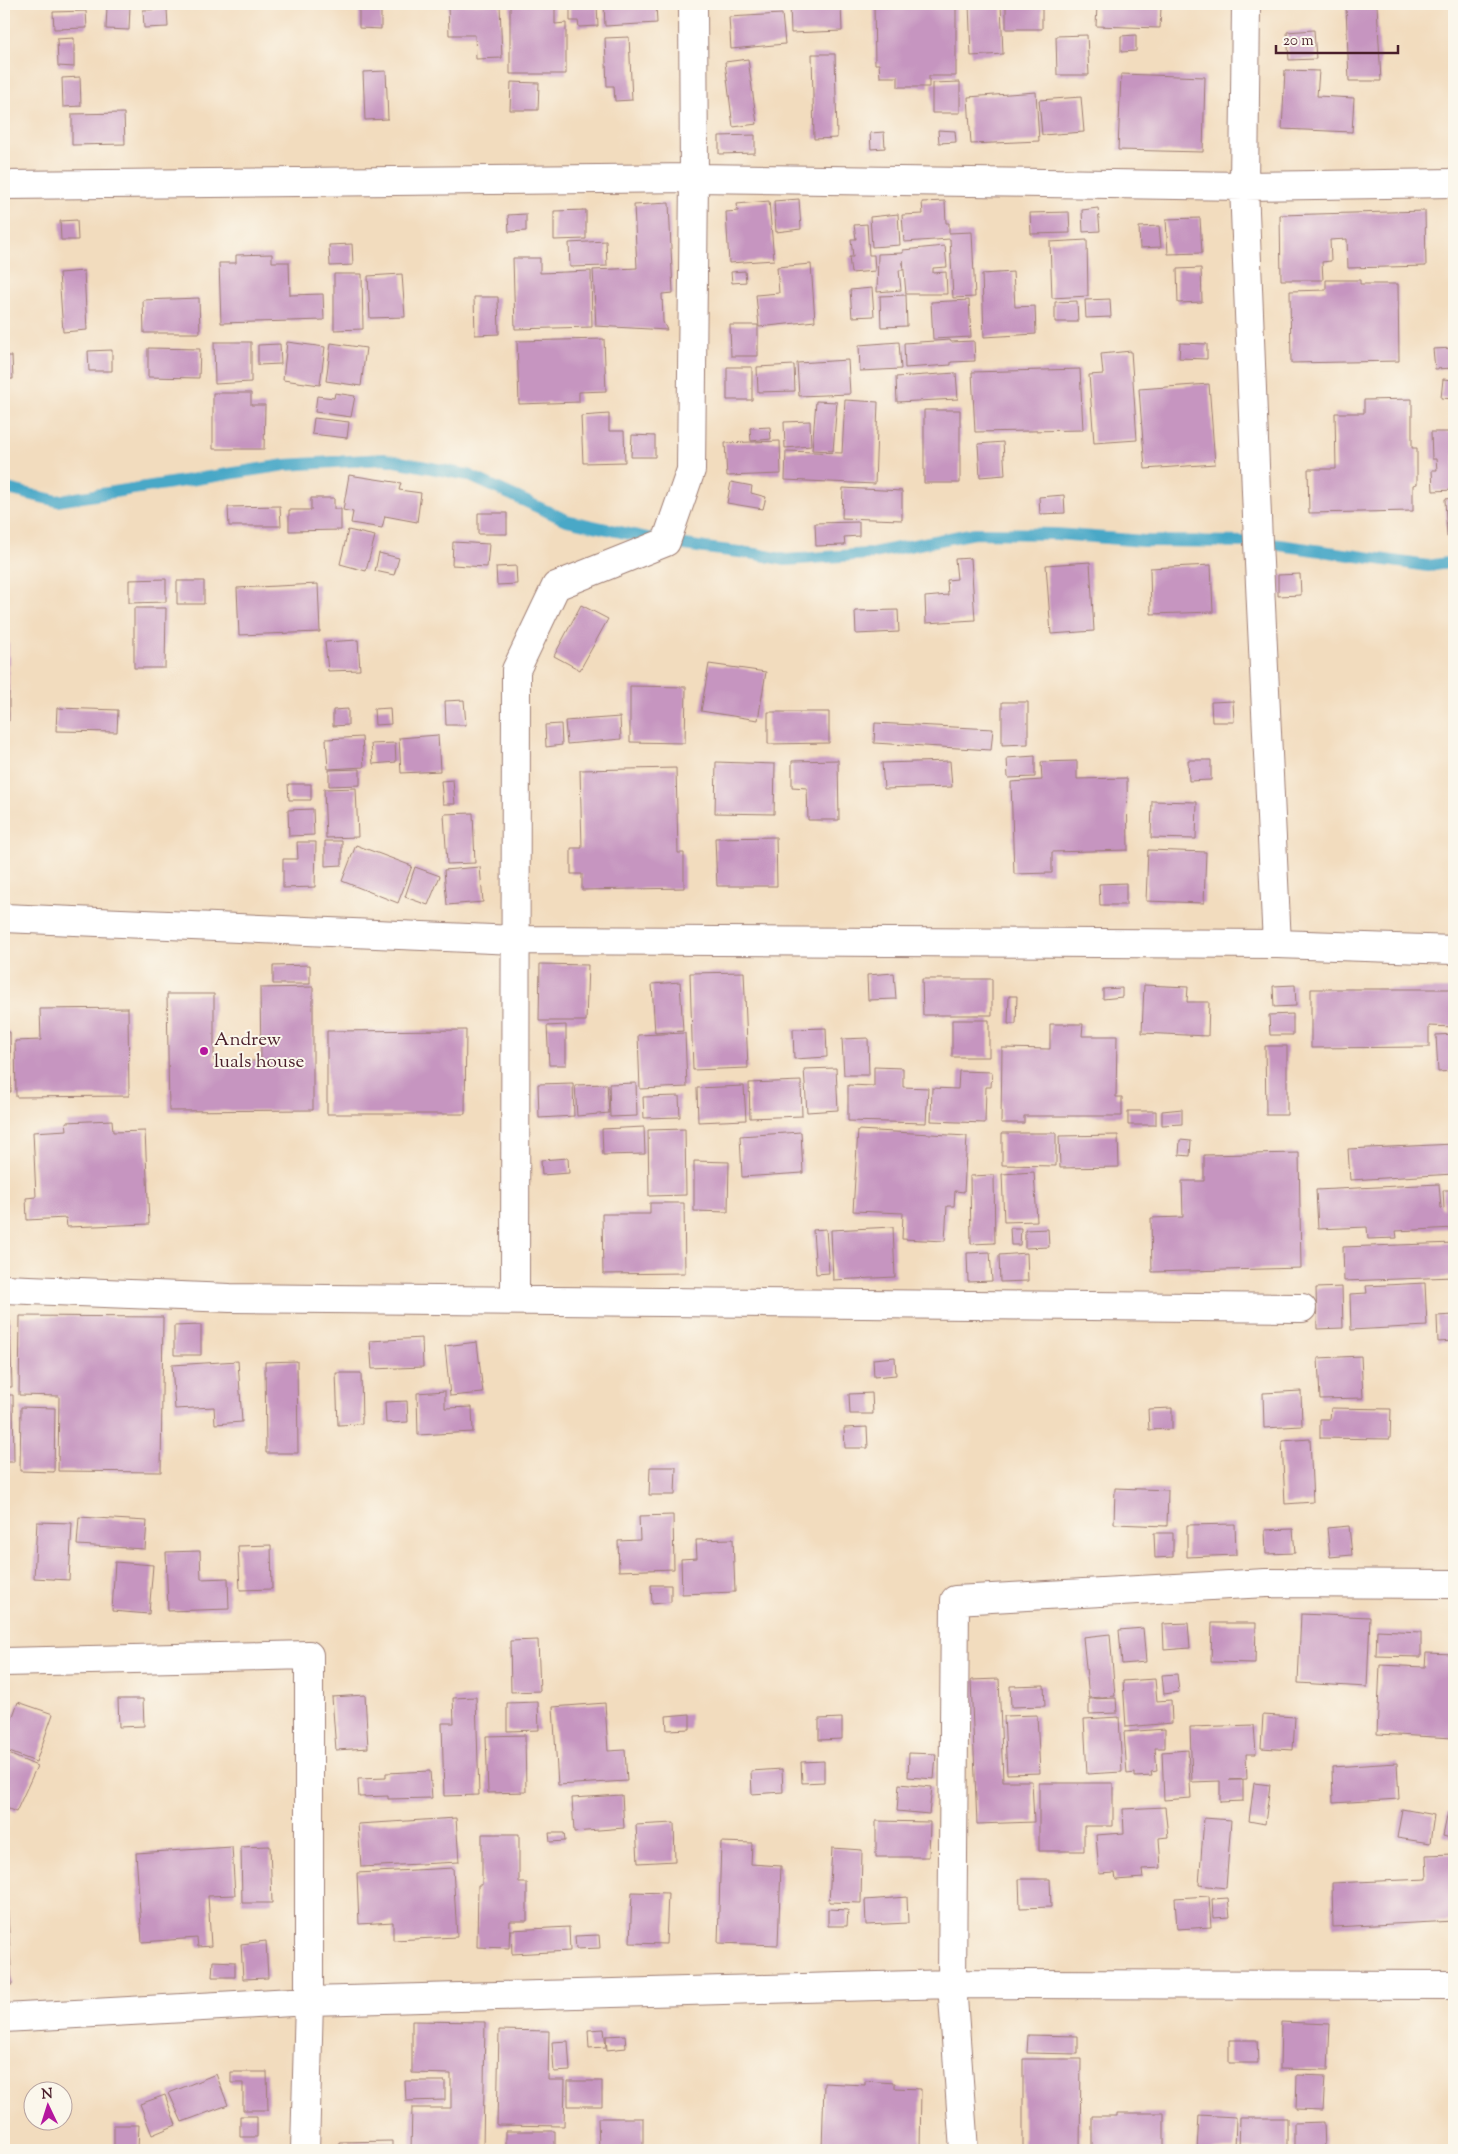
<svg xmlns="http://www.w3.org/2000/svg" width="1458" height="2154" font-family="'Sorts Mill Goudy',serif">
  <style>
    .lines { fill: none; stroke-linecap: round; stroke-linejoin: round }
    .stream { stroke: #48a8c7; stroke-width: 12 }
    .building { fill: #c695c0 }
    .minor-casing { stroke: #9e7e74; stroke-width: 30 }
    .minor { stroke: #fff; stroke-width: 28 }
    .poi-dot { fill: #b5179e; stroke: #fbf7ec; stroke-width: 2 }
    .labels { text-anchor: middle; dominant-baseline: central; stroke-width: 4; stroke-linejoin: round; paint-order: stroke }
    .poi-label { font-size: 19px; fill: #4a1f2b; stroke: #fbf7ec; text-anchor: start }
  </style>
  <rect width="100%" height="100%" fill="#fbf7ec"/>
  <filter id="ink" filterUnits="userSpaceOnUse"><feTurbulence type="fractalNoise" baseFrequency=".02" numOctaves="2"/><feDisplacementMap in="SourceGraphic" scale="10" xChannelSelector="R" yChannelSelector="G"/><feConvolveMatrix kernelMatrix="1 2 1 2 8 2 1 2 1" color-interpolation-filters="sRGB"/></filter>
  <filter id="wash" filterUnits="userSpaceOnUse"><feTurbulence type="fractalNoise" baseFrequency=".0096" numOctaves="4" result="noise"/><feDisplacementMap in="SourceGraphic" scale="20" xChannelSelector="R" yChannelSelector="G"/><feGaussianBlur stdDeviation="1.12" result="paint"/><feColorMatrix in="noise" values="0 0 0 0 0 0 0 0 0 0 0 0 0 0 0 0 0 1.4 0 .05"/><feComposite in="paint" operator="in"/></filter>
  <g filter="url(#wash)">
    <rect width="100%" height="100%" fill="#f2dcbe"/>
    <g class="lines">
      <path class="stream" d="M4,488l53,13 228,-36 99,-6 84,16 98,45 100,22 39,6 51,6 30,6 82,-6 107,-21 81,1 88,7 114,1 170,24 26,-4"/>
    </g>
    <g id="blocks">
      <path class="building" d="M500,4l2,54 -26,1 -1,-24h-26l-1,-30z
        M510,4h45v20l11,-1v51h-56z
        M570,4h27l1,22 -19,1 -1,-6h-8z
        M604,4h52l1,19 -52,3z
        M731,4h20v4h-20z
        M790,4h51l1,27 -51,2z
        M874,4h31v4l51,-1v69h-27v11h-31v-10h-18l-1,-13h-4z
        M969,4h32l2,50 -32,2z
        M1006,4h36v25h-36z
        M359,5h22v24l-22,-1z
        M1097,5l64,2 -1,21 -64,-2z
        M1377,5l4,76h-32l-3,-75z
        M107,6h23l-1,24 -23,-1z
        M167,9l1,18 -24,1 -1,-18z
        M86,11l1,17 -33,1 -1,-17z
        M782,14l3,30 -54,5 -2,-32z
        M1314,30l2,29 -27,1 -2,-28z
        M1087,35l2,40h-32l-1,-39z
        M1136,35v16l-15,1v-16z
        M629,37l3,63 -17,1 -1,-15h-7l-2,-48z
        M74,38v29l-16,-1 -1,-27z
        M812,54h23l2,84 -23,1z
        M748,59l9,65 -24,3 -8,-65z
        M1285,70l34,1 -2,25 37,2 -2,34 -70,-3z
        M386,71l2,48 -23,1 -2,-48z
        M1121,74l84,3 -2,75 -85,-2z
        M80,77l1,29 -18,1 -1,-29z
        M511,82l28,1 -1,27h-28z
        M960,82v31h-28v-30z
        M1036,92l3,49 -68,3 -3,-47z
        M1081,97l3,35 -42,3 -3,-35z
        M124,113l1,31 -53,1v-31z
        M938,130l17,1 1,11 -17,1z
        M884,132l1,16 -14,1 -1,-16z
        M755,135v18l-36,1v-18z
        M799,199l2,30 -25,3 -2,-31z
        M769,201l5,59 -45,3 -3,-51 12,-1 -1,-7z
        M945,201l1,22h3v10l23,-1 3,65 -22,1 -3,-59 -46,3 -2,-27 21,-1 -1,-12z
        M669,203l4,90 -11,1 1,28 4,8 -71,-4 -3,-56 44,-2 -3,-63z
        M1098,208l2,23 -17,1 -1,-22z
        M586,210v29l-32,1v-29z
        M1425,211l1,55 -78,2 -1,-29 -17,1 1,21 -9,1 1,18h-42l-1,-65z
        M1069,212l1,21 -39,1 -1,-21z
        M526,214v17l-17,1 -1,-17z
        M898,214l2,31 -28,2 -2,-30z
        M1200,218l2,35 -34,1 -2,-35z
        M77,220l1,20h-17l-1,-19z
        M867,224l2,31h5l1,16 -24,2 -2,-16h4l-2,-18h5l-2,-14z
        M1159,226l2,21 -21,1 -1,-21z
        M1087,240l1,56 -36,2 -2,-56z
        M606,241l1,25 -37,1 -1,-24z
        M352,244l1,21 -23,1 -1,-21z
        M945,246l2,21 -14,1v5l13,-1 1,22h-41l-3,-34v10h-4l2,20 -24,2 1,-38 25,-1v-3z
        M272,254v8h17l1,33 33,-1 1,26 -103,3 -2,-60h17v-8z
        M513,258h27v15l51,-2 1,56 -77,2z
        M811,264l4,57 -56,6 -3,-32 23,-2 -2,-26z
        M1201,268l1,34 -24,1 -1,-34z
        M84,271l3,59 -24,2 -4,-59z
        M745,271l1,11 -14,1 -1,-11z
        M1013,272l2,35 20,-1 1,28 -52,3 -2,-63z
        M334,274h28l1,55 -29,1z
        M402,274l3,43 -35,1 -2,-42z
        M1326,280h34v4h38l1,77 -108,2 -1,-72 36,-1z
        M872,288l2,28 -22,1 -2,-27z
        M906,295l1,31 -26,1 -1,-31z
        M474,297h24l1,37 -24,1z
        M199,298l1,35h-56l-1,-33z
        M1110,299l1,18 -25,1 -1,-18z
        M969,300l2,37 -38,2 -2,-37z
        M1077,301l1,21h-23v-20z
        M730,325h28v31h-27z
        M604,339l2,52 -27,1v10l-60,2 -2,-63z
        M950,340l1,2 23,-1 1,20 -24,1v3l-46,3 -1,-25z
        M214,342h37v40l-36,2z
        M287,342l38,5 -5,38 -37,-5z
        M899,342l2,27 -41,2 -1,-26z
        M331,343l35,5 -5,38 -35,-5z
        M1180,343l27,1v15l-28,-1z
        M280,344l1,20 -23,1v-20z
        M148,348l52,1 -1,29 -51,-1z
        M1454,348v20l-19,1 -2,-20z
        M112,350v21h-23l-1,-20z
        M1131,351l6,89 -43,3 -5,-68 14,-1 -2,-20z
        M4,356h8l1,23h-9z
        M848,360l2,34 -51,2 -2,-33z
        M794,365l1,26 -37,1 -1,-25z
        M727,367h25v33h-25z
        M1080,369l3,61 -108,2 -3,-60z
        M956,373l2,26 -61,3 -1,-25z
        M1443,379l11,1v19l-13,-1z
        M1209,384l6,80 -70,5 -6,-80z
        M213,393h38v12h14l-1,44h-51z
        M335,393l20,3 -4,21 -36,-5 2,-16 17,2z
        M1412,399v49h5v36l-4,1v26l-104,2 -1,-44h28l-1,-56h29v-13z
        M845,400l33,2 -3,82 -90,-4 1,-29 56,2z
        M816,401l21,1 -4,49 -21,-1z
        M924,410h36v73h-36z
        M609,414v17h15l1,31 -42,1 -2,-47z
        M314,418l35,4 -2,16 -35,-4z
        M810,421l1,25 -26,2 -1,-26z
        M770,427l1,12 -20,2 -1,-13z
        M1431,432h20v4h3v54l-21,1 -1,-21h5l-1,-11h-4z
        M632,435l23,1v21h-24z
        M780,441l1,33 -54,2 -2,-33z
        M1003,442l2,33 -25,2 -2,-33z
        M349,475l52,8 -2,7 22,3 -4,29 -32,-6 -3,12 -31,-5 2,-11 -10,-2z
        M731,482l21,4 -1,7 15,4 -3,12 -36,-6z
        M843,488l59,3v29l-60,-2z
        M1064,495l1,18 -25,1 -1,-17z
        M311,498h23v11h7v21l-52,1v-21h22z
        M1454,498v38l-7,1 -2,-38z
        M280,506l1,20h-52l-1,-19z
        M478,513h29v21h-29z
        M859,522v14l-15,1 1,8 -29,1 -1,-23z
        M348,530l27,6 -9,35 -26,-7z
        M453,542l36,2 -2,23 -35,-2z
        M379,553l20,5 -5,17 -19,-4z
        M971,558l4,62 -49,3 -1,-26 23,-2 -1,-15 10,-1 -2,-20z
        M1090,562l4,69 -43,3 -5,-69z
        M1211,565l2,47 -62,2 -1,-46z
        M516,566l1,18 -20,1 -1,-18z
        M1300,574l1,21 -23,1v-21z
        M166,579v23l-37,1v-23z
        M177,581h27v23h-27z
        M318,584l2,48 -81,3 -2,-47z
        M581,605l27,14 -28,51 -26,-14z
        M134,608h32l-1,60h-31z
        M898,610l1,22 -43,2 -1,-23z
        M358,640l2,30 -32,1 -3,-29z
        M4,642h5v79h-5z
        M709,664l57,8 -8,48 -57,-9z
        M630,686l56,1 -1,56 -55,-1z
        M464,700l2,25h-20l-1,-24z
        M1233,701l1,21h-22l-1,-20z
        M1002,702h26v42l-26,1z
        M57,708l61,2 -1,22 -61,-1z
        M390,708l1,16 -16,1 -1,-16z
        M348,709v16l-15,1v-16z
        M768,712h61v31l-61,1z
        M620,717l1,22 -54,5 -2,-23z
        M875,723l118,6 -2,21 -117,-7z
        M561,724l1,21 -16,2 -1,-22z
        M438,735l2,36 -39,2 -2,-35z
        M362,737l2,30 -36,2 -2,-30z
        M395,743l1,19 -23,2 -2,-20z
        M1035,756v21l-27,1 -1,-20z
        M838,760l1,60h-31l-1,-32 -15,-1v-26z
        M1188,760h23v20l-22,1z
        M950,761l2,26 -68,2 -2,-26z
        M1077,761v18l50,-1 1,72 -76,2v21l-38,1 -3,-92 31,-2 -1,-18z
        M716,762l59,2 -1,50 -59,-1z
        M676,768l2,85h6v35l-102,2v-16h-11v-26h11l-2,-78z
        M360,769v16l-31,1v-16z
        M453,780l2,24h-12l-2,-23z
        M288,784h23v16h-22z
        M356,788l2,49 -32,1 -2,-49z
        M1152,801l45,1 -1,37 -45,-1z
        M313,809l1,26 -25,1 -1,-26z
        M473,813l2,50 -28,1 -3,-50z
        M776,837l1,49h-60l-2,-48z
        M325,841h17v24l-17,1z
        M297,842h19l-1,45 -32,1v-29h15z
        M356,845l56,21 -14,37 -56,-22z
        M1148,850l58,2 -2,51 -58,-2z
        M415,867l25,9 -12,29 -23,-8z
        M480,867l3,35 -36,3 -3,-35z
        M1126,883v22h-26l-1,-21z
        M540,964l48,1 -2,56h-47z
        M310,965v19h-37v-18z
        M744,972l4,96 -55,2 -3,-97z
        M894,973l2,26 -28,1 -1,-25z
        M922,979h70v36h-69z
        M680,982l3,49 -28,2 -3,-49z
        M1144,985l44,2 -1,15h22l-1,34 -66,-3z
        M1295,985l1,21 -22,1 -1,-21z
        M313,987v123l-144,1 -2,-117h47v67h47l-1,-73z
        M1122,988v9l-19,2v-10z
        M1311,989h143v38l-25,-1v21l-118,1z
        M1009,996h8l-1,28h-8z
        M128,1008l1,88 -113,1 -1,-56 26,-1 -1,-31z
        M1293,1014v21h-23l-1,-20z
        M952,1020h37v37h-37z
        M1050,1024h33l-1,12h35l-1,61h6v19h-98v7h-23l1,-75 48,1z
        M566,1025v40h-17l-2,-39z
        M826,1028l1,29 -33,2 -1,-30z
        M466,1030l-1,84h-138v-83z
        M4,1032h6l1,60h-7z
        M685,1033l2,54 -47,2 -2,-54z
        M1454,1034v37l-16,1 -2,-37z
        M868,1038l1,37h-25l-2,-36z
        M1265,1046h22v69h-21z
        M874,1067l29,1v19l25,1 -2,35 -78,-2v-36l26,1z
        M836,1068l2,42 -31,2 -3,-43z
        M959,1071l33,1 -1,15h-5l-1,36 -54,-2 1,-33 26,1z
        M801,1081l1,35 -52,2 -1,-35z
        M573,1083l1,33 -35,2 -1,-34z
        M636,1083l1,33 -27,1 -1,-33z
        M607,1084l2,29 -32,3 -2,-31z
        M744,1086l2,34 -48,2 -1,-34z
        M679,1096l1,21 -36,1 -1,-21z
        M1182,1109v15l-20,1v-14z
        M1128,1111h28v14h-28z
        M112,1120l1,12 32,-1 4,93 -82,3 -1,-9 -39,2 -1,-22 10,-1 -3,-65 34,-2 -1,-8z
        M644,1127l1,27 -42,1 -1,-26z
        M685,1129l1,66 -37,1 -1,-66z
        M858,1130l109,6 -3,56 -9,-1 -1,15h-7l-2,35 -43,-2 1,-26 -50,-2z
        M801,1132l2,41 -61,4 -2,-41z
        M1002,1133h54v33l-54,-1z
        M1118,1135l1,32 -59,1 -1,-32z
        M1180,1140l11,1 -1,15 -11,-1z
        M1454,1144v30l-104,6 -2,-31z
        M1299,1153l2,115 -149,4 -1,-54 32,-1 -1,-36h22v-26z
        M568,1158l1,15 -27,2 -1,-15z
        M694,1161l35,1 -1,50 -34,-1z
        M1034,1172l3,49 -33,1 -2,-48z
        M994,1175l1,68 -24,1 -1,-68z
        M1439,1184l2,24 3,1 -1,-19h11v38l-58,3 1,7 -29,1 -1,-12 -49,2 -2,-39z
        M650,1203h34l1,70 -82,1 -1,-60h48z
        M893,1227l2,50 -62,3 -2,-50z
        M1010,1228h11l-1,17h-9z
        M826,1229l3,44 -13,1 -3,-44z
        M1048,1229l1,18 -24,1v-18z
        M1454,1243v34l-110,4 -1,-34z
        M990,1252l2,29 -24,1 -1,-29z
        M1027,1253l1,28 -28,1 -1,-27z
        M1425,1283l2,43 -76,4 -1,-36 17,-1 -1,-7z
        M1342,1287l1,41 -26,1 -1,-41z
        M1454,1315v26l-16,1 -1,-26z
        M20,1316l143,1 -2,155 -103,-1 1,-75 -40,-1z
        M4,1321h6l2,66h-8z
        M201,1325v30h-27v-29z
        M422,1338l1,29 -51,2 -2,-28z
        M477,1342l6,51 -33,3 -5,-50z
        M1361,1356l2,42 -43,1 -2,-41z
        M895,1357l1,18 -22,2 -1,-18z
        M238,1361l4,61 -27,2 -1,-17 -39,2 -3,-44z
        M297,1361l1,92h-32l-1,-91z
        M336,1373h25l1,51 -24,1z
        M445,1391v17l27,-1 1,25 -55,3 -1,-42z
        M1301,1391l1,35 -38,2 -1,-35z
        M872,1393l1,21h-23l-1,-20z
        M4,1395h9l1,67h-10z
        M407,1401l1,21 -22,1 -1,-21z
        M21,1407l34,1 -1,64 -34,-1z
        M1172,1408v21l-23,1 -1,-21z
        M1331,1408l60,1 -1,30 -70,-1v-19h10z
        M867,1427l1,21h-23l-1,-20z
        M1310,1439l3,63 -28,2 -3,-63z
        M650,1467h26l-1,28h-26z
        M1115,1488l53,2 -1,36 -53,-2z
        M673,1515l1,54 -55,2 -1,-30 22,-1 -1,-24z
        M79,1517l68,4 -2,28 -68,-4z
        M37,1522l35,1 -3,57 -35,-2z
        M1235,1524l1,31 -49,2v-32z
        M1349,1526l3,29 -22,2 -3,-29z
        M1293,1529l2,24 -29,1 -1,-24z
        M1154,1533h19v24l-18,1z
        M733,1539l2,53 -53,2 -1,-35 16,-1 -1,-18z
        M271,1545l1,44 -32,1 -2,-44z
        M200,1551l1,28 27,-1 1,31 -61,2 -2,-59z
        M115,1562l38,3 -4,49 -37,-3z
        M651,1585h20v17l-19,2z
        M1301,1614l69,3 -3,70 -69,-4z
        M1188,1623l2,25 -26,2 -1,-26z
        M1212,1623h44l-1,40 -44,-1z
        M1143,1628l3,34 -24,2 -3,-34z
        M1377,1630l44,2v25l-45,-1z
        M1110,1634l5,62 -26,2 -6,-61z
        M538,1640l2,51 -29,1 -1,-51z
        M1426,1653l28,1v84l-77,-4 3,-69 45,2z
        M1177,1674l2,18 -15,2 -2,-19z
        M999,1679l4,102h29l2,41 -57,2 -6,-144z
        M1155,1679l2,22 14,-1 1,23 -46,4 -3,-46z
        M1044,1685l1,21 -34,1 -1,-21z
        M365,1695l3,53 -32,2 -4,-53z
        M476,1697l3,98 -35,1 -2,-73h12l-1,-25z
        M1116,1698l1,15 -28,1v-15z
        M118,1699h25l1,27 -25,1z
        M18,1702l35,12 -17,48 -32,-12v-9z
        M538,1702l1,28 -32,1v-28z
        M605,1703l3,48 17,-1 2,31 -69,4 -5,-78z
        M690,1714v15l-23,1 -1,-14z
        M1037,1715l3,58 -33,1 -3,-58z
        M1263,1715l32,2 -2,33 -32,-2z
        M1119,1717l3,55 -35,2 -3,-55z
        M842,1718v21l-23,1v-21z
        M1254,1725l2,29h-10l1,25 -18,1h14v21l-23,1v-21l-28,1 -2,-55z
        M1165,1729v19h-10l2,23 -6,1 1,4 -17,1v-4l-8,1 -3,-42z
        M525,1735l1,57 -38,1 -2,-57z
        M1188,1750l3,48 -27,2 -2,-48z
        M4,1752l33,14 -21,46 -12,-5z
        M909,1753l27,1 -2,25 -26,-2z
        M824,1761v21l-22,1 -1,-21z
        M1397,1763l2,36 -66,4 -1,-36z
        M782,1769l1,23 -31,2 -1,-23z
        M430,1771l2,27 -44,1v-3l-29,1 -1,-18 28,-1v-5z
        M1039,1783h74v43h-29v25h-45z
        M1254,1783l16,2 -5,39 -16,-3z
        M899,1784l33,3 -3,27 -32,-3z
        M622,1795l2,33 -50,4 -2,-34z
        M1165,1807l3,30 -9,1 2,30 -19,1 1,9 -27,2 -1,-7 -16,1 -3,-39 28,-2 -1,-24z
        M1402,1809l32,6 -4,28 -33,-5z
        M1448,1812l6,1v26l-11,-3z
        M456,1818l3,44 -98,5 -3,-43z
        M1204,1818l27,2 -5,68 -27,-3z
        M876,1821l54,1 -1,35h-53z
        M674,1823l1,38 -37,2 -2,-38z
        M549,1833h15l1,8 -15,1z
        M482,1834h37v49h8v38h-17l-1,27 -32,-1 1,-62h4z
        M721,1842l31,1 -1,21 30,2 -3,79 -60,-2z
        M270,1846l2,57h-30l-1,-56z
        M232,1847l3,48 -27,1 3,50 -13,1 -1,-9 -55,4 -6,-89z
        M832,1848l30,2 -1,53 -32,-1z
        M1454,1854v67l-121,6 -1,-44 95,-4 -1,-24z
        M4,1864h1l7,121h-8z
        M453,1868l4,69 -64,3v-18l-34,2 -2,-51z
        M1019,1879h31l1,28 -31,1z
        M632,1892l36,1 -2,51 -36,-1z
        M1209,1896l2,31 -34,2 -2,-31z
        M907,1897l1,26 -42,2 -1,-25z
        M1228,1898l2,19 -17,1 -1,-19z
        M828,1909l20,1 -1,16h-19z
        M569,1927l1,24 -58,3 -1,-24z
        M599,1935l1,13 -24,1 -1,-13z
        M266,1941l2,37 -25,1 -2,-35z
        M213,1961l22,1v15h-23z
        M412,2021l73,1 -2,128h-72l1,-42h39v-34l-39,-1z
        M1281,2022l49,2 -2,46 -48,-1z
        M604,2029l2,18 -17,1 -1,-18z
        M499,2030l50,1 -1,49h17l-1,46 -67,-1z
        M625,2035l1,13 -19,2 -1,-14z
        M1028,2035l50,1v18l-51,-1z
        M1229,2040h28l1,23h-29z
        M568,2041l2,30 -16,1 -2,-30z
        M1023,2059h58l-1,91h-57z
        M231,2072h36l1,38h-25v-27h-12z
        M216,2074l12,31 -46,17 -13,-29z
        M1297,2075l28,1 -2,34 -27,-1z
        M405,2081h40v19l-39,1z
        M568,2081h34v25h-34z
        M865,2081l30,2v5l26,1 -1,61h-98l2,-67 41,2z
        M165,2095l11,30 -24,10 -12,-31z
        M1117,2113h47v37h-72v-34h25z
        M1199,2115l37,2 -1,33h-38z
        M240,2116h17v21h-17z
        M598,2118h45v32h-44z
        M1240,2118h47v31h-48z
        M1324,2122l1,28h-31v-27z
        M114,2125h25l-1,25h-24z
        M506,2131h49v19h-49z
        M392,2141v9h-53v-8z"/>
    </g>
  </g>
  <g filter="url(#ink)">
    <use href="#blocks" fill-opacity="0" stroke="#9e7e74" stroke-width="1"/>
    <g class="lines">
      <g class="minor-casing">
        <path id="minor" d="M1246,4l-2,182 14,356 19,402
          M4,185l690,-7 550,8 210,-3
          M4,918l511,22 762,4 177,6
          M4,1289l226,9 1072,10
          M515,1299l1,-629 40,-84 110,-44 25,-72 3,-292 -1,-174
          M4,1662l305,-7v346l-4,149
          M4,2018l305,-17 643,-17 502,1
          M964,2150l-12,-166 3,-384 311,-17 188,1"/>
      </g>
      <use href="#minor" class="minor"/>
    </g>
  </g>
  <circle class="poi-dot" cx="204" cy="1051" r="5"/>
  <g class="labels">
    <g class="poi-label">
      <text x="214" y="1040">Andrew<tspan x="214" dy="22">luals house</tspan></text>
    </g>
  </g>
  <rect width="1458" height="2154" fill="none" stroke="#fbf7ec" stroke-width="20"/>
  <g transform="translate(48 2106) rotate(356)"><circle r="24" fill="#fbf7ec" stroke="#b4a19f"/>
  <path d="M0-4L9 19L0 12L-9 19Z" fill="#b5179e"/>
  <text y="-8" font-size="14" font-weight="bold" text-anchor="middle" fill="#4a1f2b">N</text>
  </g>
  <path d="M1276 45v8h122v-8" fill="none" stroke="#4a1f2b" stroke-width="2.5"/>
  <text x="1283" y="45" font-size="15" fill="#4a1f2b" stroke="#fbf7ec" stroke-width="4" paint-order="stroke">20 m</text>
</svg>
